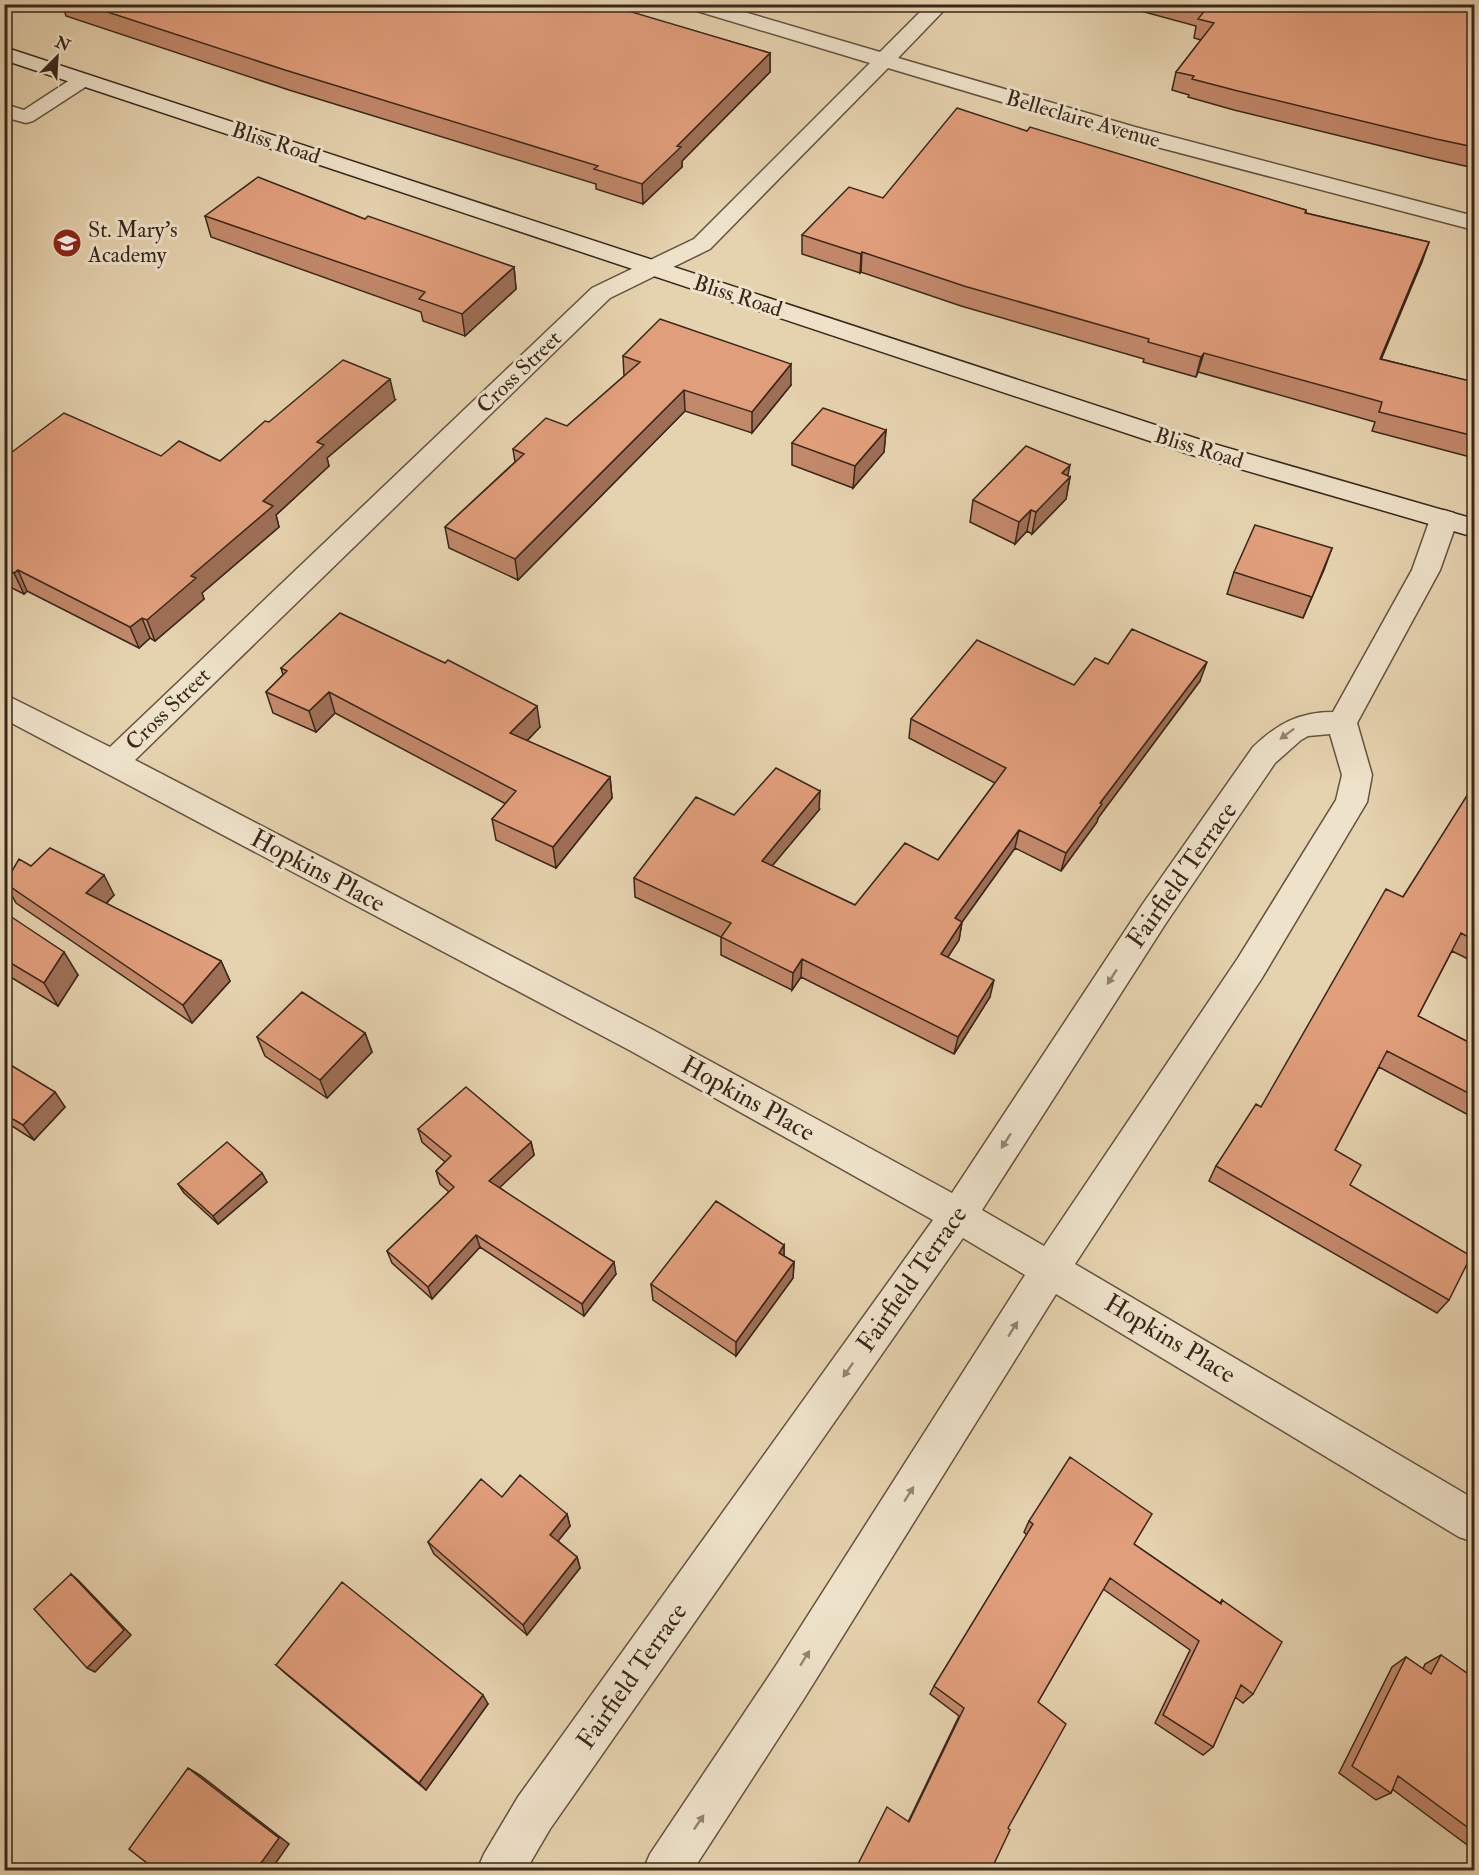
<svg xmlns="http://www.w3.org/2000/svg" width="1479" height="1875" font-family="'IM FELL Double Pica',serif">
  <style>
    .lines { fill: none; stroke-linecap: round; stroke-linejoin: round }
    .lane-casing { stroke: #645240; stroke-width: 3 }
    .street-casing { stroke: #645240; stroke-width: 3 }
    .secondary-casing { stroke: #39271b; stroke-width: 3 }
    .lane { fill: #eee2ca; fill-rule: evenodd }
    .street { fill: #eee2ca; fill-rule: evenodd }
    .secondary { fill: #eee2ca; fill-rule: evenodd }
    .wall { fill: #c2886a; stroke: #39271b; stroke-width: 1.5 }
    .shaded-wall { fill: #9e6f56; stroke: #39271b; stroke-width: 1.5 }
    .building { fill: #e19e7b; stroke: #39271b; stroke-width: 1.5 }
    .oneway { fill: #948472 }
    .labels { text-anchor: middle; dominant-baseline: central; stroke-width: 6; stroke-linejoin: round; paint-order: stroke }
    .far-street-label { font-size: 22px; fill: #39271b; stroke: #eee2ca }
    .far-poi-label { font-size: 22px; fill: #39271b; stroke: #eee2ca; text-anchor: start }
    .street-label { font-size: 26px; fill: #39271b; stroke: #eee2ca }
  </style>
  <rect width="100%" height="100%" fill="#e5d2ae"/>
  <filter id="stains"><feTurbulence type="fractalNoise" baseFrequency=".00333" numOctaves="4"/><feColorMatrix values="0 0 0 0 .2 0 0 0 0 .09 0 0 0 0 .02 0 0 0 .5 -.17"/></filter>
  <radialGradient id="worn" r=".72"><stop offset=".6" stop-color="#630" stop-opacity="0"/><stop offset="1" stop-color="#630" stop-opacity=".3"/></radialGradient>
  <g class="lines">
    <g class="lane-casing">
      <path id="lane" d="M83,74l7,2 3,4 -3,4 -57,37 -7,2 -22,-6v-13l20,6 52,-34z"/>
    </g>
    <g class="street-casing">
      <path id="street" d="M684,4h33l163,48 48,-48h22l-52,54 237,69 339,89v14l-355,-93 -231,-69 -178,181 -100,49 -475,462 520,271 297,162 190,-288 111,-158c24,-23 46,-35 80,-35l79,-142 18,-51 4,-6 10,-3 10,3 4,6 -18,51 -83,153 15,52 -5,27 -105,176 -187,286 399,235v43l-15,-5 -403,-243 -251,403 -112,173h-50l7,-16 125,-187 250,-392 -62,-37 -413,591 -24,41h-49l7,-16 34,-57 415,-577 -302,-169 -627,-332v-25l106,53 482,-459 102,-49 176,-176 -183,-55zM1330,734l12,41 -6,25 -98,158 -194,288 -62,-36 184,-287 109,-160 26,-23 7,-4z"/>
    </g>
    <g class="secondary-casing">
      <path id="secondary" d="M4,47l1203,395 267,77v18l-285,-83 -1185,-394z"/>
    </g>
    <use href="#lane" class="lane"/>
    <use href="#street" class="street"/>
    <use href="#secondary" class="secondary"/>
  </g>
  <path class="wall" d="M58,4h554v3l158,46v19l-88,89v6l-39,37 -47,-15v-5l-307,-94 -223,-74 -3,-10z
    M1115,4h359v164l-44,-10 -196,-48 -46,-13 1,-2 -17,-5 4,-18 25,-32 -7,-2 2,-12z
    M1027,131l279,79v3l123,29 -48,117 88,22 5,-25v102l-102,-27 3,-9 -177,-50 -2,5 -53,-15 1,-3 -183,-53 -100,-34 -1,1 -58,-19v-19z
    M205,216l160,3 149,48 2,22 -51,47 -42,-15 -2,-9 -210,-75z
    M623,356l168,29 -39,48 -67,-22 -167,169 -69,-32 -4,-21 70,-65 -2,-13 54,-23 57,-50z
    M395,400l-68,58 2,8 -53,49 3,12 -77,66 2,6 -49,42 -5,-3 -11,10 -112,-57 -3,3 -20,-10v-126l157,-2 59,5 49,-39z
    M886,430l-2,22 -31,36 -61,-23v-22z
    M1068,476l2,1 -4,22 -34,35 -5,-3 -12,13 -45,-22 3,-22z
    M1332,548l-29,70 -76,-24 7,-22z
    M1108,664l92,17 -102,137 -1,4 -36,49 -46,-23 -53,74 -3,18 -12,18 43,39 -36,57 -153,-77 -9,13 -71,-35v-18l-86,-40 -1,-19 185,-68 -47,56 83,39 83,-45 57,-77 -86,-45 2,-19 163,-34z
    M281,668l259,59 -13,14 83,36 2,21 -56,70 -60,-28 -4,-21 14,-15 -171,-91 -19,19 -43,-19 -7,-21 17,-17z
    M1474,787v175l-22,-11 -34,65 56,29v73l-95,-51 -44,83 15,35 99,115 -12,13 -228,-132 7,-15 45,-59 142,-210z
    M31,866l83,29 -8,9 115,57 9,20 -38,42 -176,-120 -11,-20z
    M4,912l74,63 -20,31 -54,-33z
    M365,1033l7,19 -45,46 -62,-42 -8,-19z
    M4,1061l61,46 -31,33 -30,-19z
    M418,1129l113,13 3,13 -35,32 117,87 -32,42 -104,-69 -48,52 -40,-36 -5,-12 62,-59 -9,-8 -4,-13 9,-9 -23,-20z
    M262,1173l5,9 -49,42 -34,-31 -6,-9z
    M784,1245v11l10,6 -1,16 -57,78 -83,-56 -2,-16z
    M502,1497l65,17 3,12 -12,15 19,16 3,11 -53,67 -93,-81 -6,-12z
    M1029,1521l105,23 86,59 2,-3 31,94 -10,9 -8,-6 -22,50 -10,8 -48,-32 35,-73 -87,-61 -65,113 -30,126 -100,-6 51,-106 -29,-22 4,-8 93,-151 -3,-3z
    M1441,1655l26,44 7,5v146l-82,-61 -1,4 -15,7 -37,-27 53,-106 14,-10 17,12 2,-5z
    M276,1665l212,39 -62,86 -140,-116z"/>
  <path class="shaded-wall" d="M770,53v19l-88,89v6l-39,37 -1,-20 35,-38z
    M1429,242l-7,20 -49,117 7,-20z
    M862,252l-1,20 -1,1 1,-19z
    M514,267l2,22 -51,47 -3,-22z
    M1204,353l-6,19 -2,5 5,-20z
    M791,364v21l-39,48v-21z
    M390,379l5,21 -68,58 2,8 -53,49 3,12 -77,66 2,6 -49,42 -8,-21 116,-119 54,-59z
    M684,390l1,21 -167,169 -3,-21z
    M886,430l-2,22 -31,36 2,-22z
    M1070,465l-3,15 3,-3 -4,22 -34,35 4,-22 26,-39z
    M1031,510l-4,21 -12,13 4,-22z
    M1332,548l-8,22 -21,48 9,-21z
    M18,570l9,21 -3,3 -10,-21z
    M142,618l8,20 -11,10 -9,-21z
    M1207,662l-7,19 -102,137 -1,4 -36,49 5,-18 34,-50z
    M329,692l6,21 -19,19 -7,-21z
    M537,706l3,21 -26,27 -4,-21z
    M610,777l2,21 -56,70 -3,-21z
    M820,791l-1,19 -58,69 1,-18z
    M1019,830l-4,18 -63,88 3,-18z
    M104,875l10,20 -18,18 -10,-20z
    M962,922l-3,18 -21,32 3,-18z
    M64,952l14,23 -20,31 -14,-23z
    M802,959l-1,18 -9,13 1,-17z
    M221,961l9,20 -38,42 -9,-18z
    M994,980l-4,17 -36,57 4,-17z
    M365,1033l7,19 -45,46 -7,-18z
    M55,1092l10,15 -31,33 -11,-15z
    M531,1142l3,13 -41,39 -4,-13z
    M262,1173l5,9 -49,42 -5,-8z
    M476,1235l4,12 -48,52 -4,-12z
    M784,1245v17l-5,-9z
    M614,1262l2,12 -32,42 -2,-12z
    M794,1262l-1,16 -57,78v-14z
    M567,1514l3,12 -16,20 -4,-11z
    M577,1557l3,11 -53,67 -4,-10z
    M71,1574l7,6 53,55 -36,37 -8,-4z
    M483,1695l5,9 -62,86 -7,-7z
    M188,1768l12,7 89,69 -18,26h-15z"/>
  <path class="building" d="M83,4h526l-1,1 162,48 -93,93 4,1 -39,37 -48,-15 4,-3 -313,-96z
    M1187,4h287v143l-38,-8 -198,-48 -46,-12 2,-3 -18,-4 38,-49 -16,-4 8,-10z
    M957,108l70,23 3,-4 276,83 -1,3 124,29 -49,117 94,23v-4v58l-95,-24 3,-10 -178,-49 -3,4 -53,-15 1,-3 -185,-53 -102,-34 -1,2 -59,-19 47,-48 34,11z
    M258,177l107,42 3,-3 146,51 -52,47 -43,-15 6,-7 -220,-76z
    M660,319l131,45 -39,48 -68,-22 -169,169 -70,-32 79,-73 -11,-5 33,-31 21,8 73,-64 -17,-6z
    M343,360l47,19 -73,63 7,3 -61,56 10,5 -82,70 5,2 -49,42 -5,-2 -12,9 -112,-57 -4,3 -10,-5v-110l60,-45 97,43 18,-15 41,20 45,-40 4,1z
    M823,408l63,22 -31,36 -63,-23z
    M1026,446l44,19 -8,8 8,4 -34,35 -5,-2 -12,12 -46,-22z
    M1255,525l77,23 -20,49 -78,-25z
    M340,613l105,50 3,-3 89,46 -27,27 100,44 -57,70 -61,-28 24,-28 -187,-99 -20,19 -43,-19 21,-21 -6,-3z
    M1132,629l75,33 -107,141 2,1 -36,49 -47,-23 -64,88 7,4 -21,32 53,26 -36,57 -156,-78 -9,14 -72,-36 10,-14 -97,-45 62,-81 38,18 42,-47 44,23 -58,70 93,44 50,-62 33,17 68,-92 -95,-49 66,-79 97,45 21,-27 13,6z
    M1473,786l1,1v153l-13,-7 -43,83 56,29v51l-87,-45 -52,99 26,15 -11,20 121,71 -22,44 -233,-134 40,-62 5,3 125,-218 17,8z
    M50,848l54,27 -18,18 135,68 -38,44 -178,-122 14,-24 12,7z
    M4,912l60,40 -20,31 -40,-24z
    M302,992l63,41 -45,47 -63,-43z
    M4,1061l51,31 -32,33 -19,-11z
    M466,1087l65,55 -42,39 125,81 -32,42 -106,-69 -48,52 -41,-36 67,-64 -18,-16 15,-15 -33,-27z
    M227,1142l35,31 -49,43 -35,-32z
    M716,1201l68,44 -5,8 15,9 -58,80 -85,-58z
    M1070,1457l82,57 -18,30 87,60 1,-4 60,42 -29,52 -12,-9 -28,62 -50,-32 36,-74 -89,-63 -72,124 28,22 -58,104 2,2 -19,40h-136l32,-63 22,15 55,-114 -30,-22 99,-162 -4,-3z
    M520,1475l47,39 -17,21 27,22 -54,68 -95,-83 53,-63 21,18z
    M71,1574l53,56 -37,38 -53,-59z
    M342,1582l141,113 -64,88 -143,-118z
    M1441,1655l33,23v4l-7,17 7,5v128l-76,-56 -7,17 -39,-27 54,-109 25,17z
    M188,1768l91,70 -23,32h-100l-27,-21z"/>
  <defs><path id="oneway-solid" d="M-6-.8H1V-3.2L6.5 0L1 3.2V.8H-6Z" transform="scale(1.5)"/></defs>
  <g class="oneway">
    <use href="#oneway-solid" transform="translate(1287 734) rotate(143)"/>
    <use href="#oneway-solid" transform="translate(1112 977) rotate(123)"/>
    <use href="#oneway-solid" transform="translate(1006 1141) rotate(123)"/>
    <use href="#oneway-solid" transform="translate(1013 1329) rotate(-58)"/>
    <use href="#oneway-solid" transform="translate(848 1370) rotate(125)"/>
    <use href="#oneway-solid" transform="translate(909 1494) rotate(-58)"/>
    <use href="#oneway-solid" transform="translate(805 1658) rotate(-58)"/>
    <use href="#oneway-solid" transform="translate(699 1822) rotate(-56)"/>
  </g>
  <defs>
    <g id="school-disc" transform="scale(1.5)"><circle r="9.5" fill="#8f2418" stroke="#eee2ca"/><path d="M0-5L7-2L0 1L-7-2ZM-4 1L0 2.5L4 1V4Q0 6-4 4Z" fill="#fff"/></g>
  </defs>
  <g fill-rule="evenodd">
    <use href="#school-disc" x="67" y="243"/>
  </g>
  <g class="labels">
    <g class="far-street-label">
      <text transform="translate(1083 119) rotate(16)">Belleclaire Avenue</text>
      <text transform="translate(276 143) rotate(18)">Bliss Road</text>
      <text transform="translate(738 296) rotate(18)">Bliss Road</text>
      <text transform="translate(519 372) rotate(-44)">Cross Street</text>
      <text transform="translate(1199 448) rotate(17)">Bliss Road</text>
      <text transform="translate(168 709) rotate(-44)">Cross Street</text>
    </g>
    <g class="far-poi-label">
      <text x="88" y="230">St. Mary's<tspan x="88" dy="25">Academy</tspan></text>
    </g>
    <g class="street-label">
      <text transform="translate(318 871) rotate(28)">Hopkins Place</text>
      <text transform="translate(1182 875) rotate(-55)">Fairfield Terrace</text>
      <text transform="translate(748 1099) rotate(29)">Hopkins Place</text>
      <text transform="translate(912 1279) rotate(-55)">Fairfield Terrace</text>
      <text transform="translate(1170 1339) rotate(31)">Hopkins Place</text>
      <text transform="translate(632 1676) rotate(-55)">Fairfield Terrace</text>
    </g>
  </g>
  <rect width="1479" height="1875" fill="none" stroke="#e5d2ae" stroke-width="24"/>
  <rect x="6" y="6" width="1467" height="1863" fill="none" stroke="#39271b" stroke-width="3"/>
  <rect x="12" y="12" width="1455" height="1851" fill="none" stroke="#39271b" stroke-width="1.5"/>
  <g transform="translate(57 57) rotate(24)" stroke="#eee2ca" stroke-width="4.5" paint-order="stroke">
  <path d="M0-4.5L10 22L0 15L-10 22Z" fill="#39271b"/>
  <text y="-9" font-size="16" font-weight="bold" text-anchor="middle" fill="#39271b">N</text>
  </g>
  <rect width="100%" height="100%" filter="url(#stains)"/>
  <rect width="100%" height="100%" fill="url(#worn)"/>
</svg>
